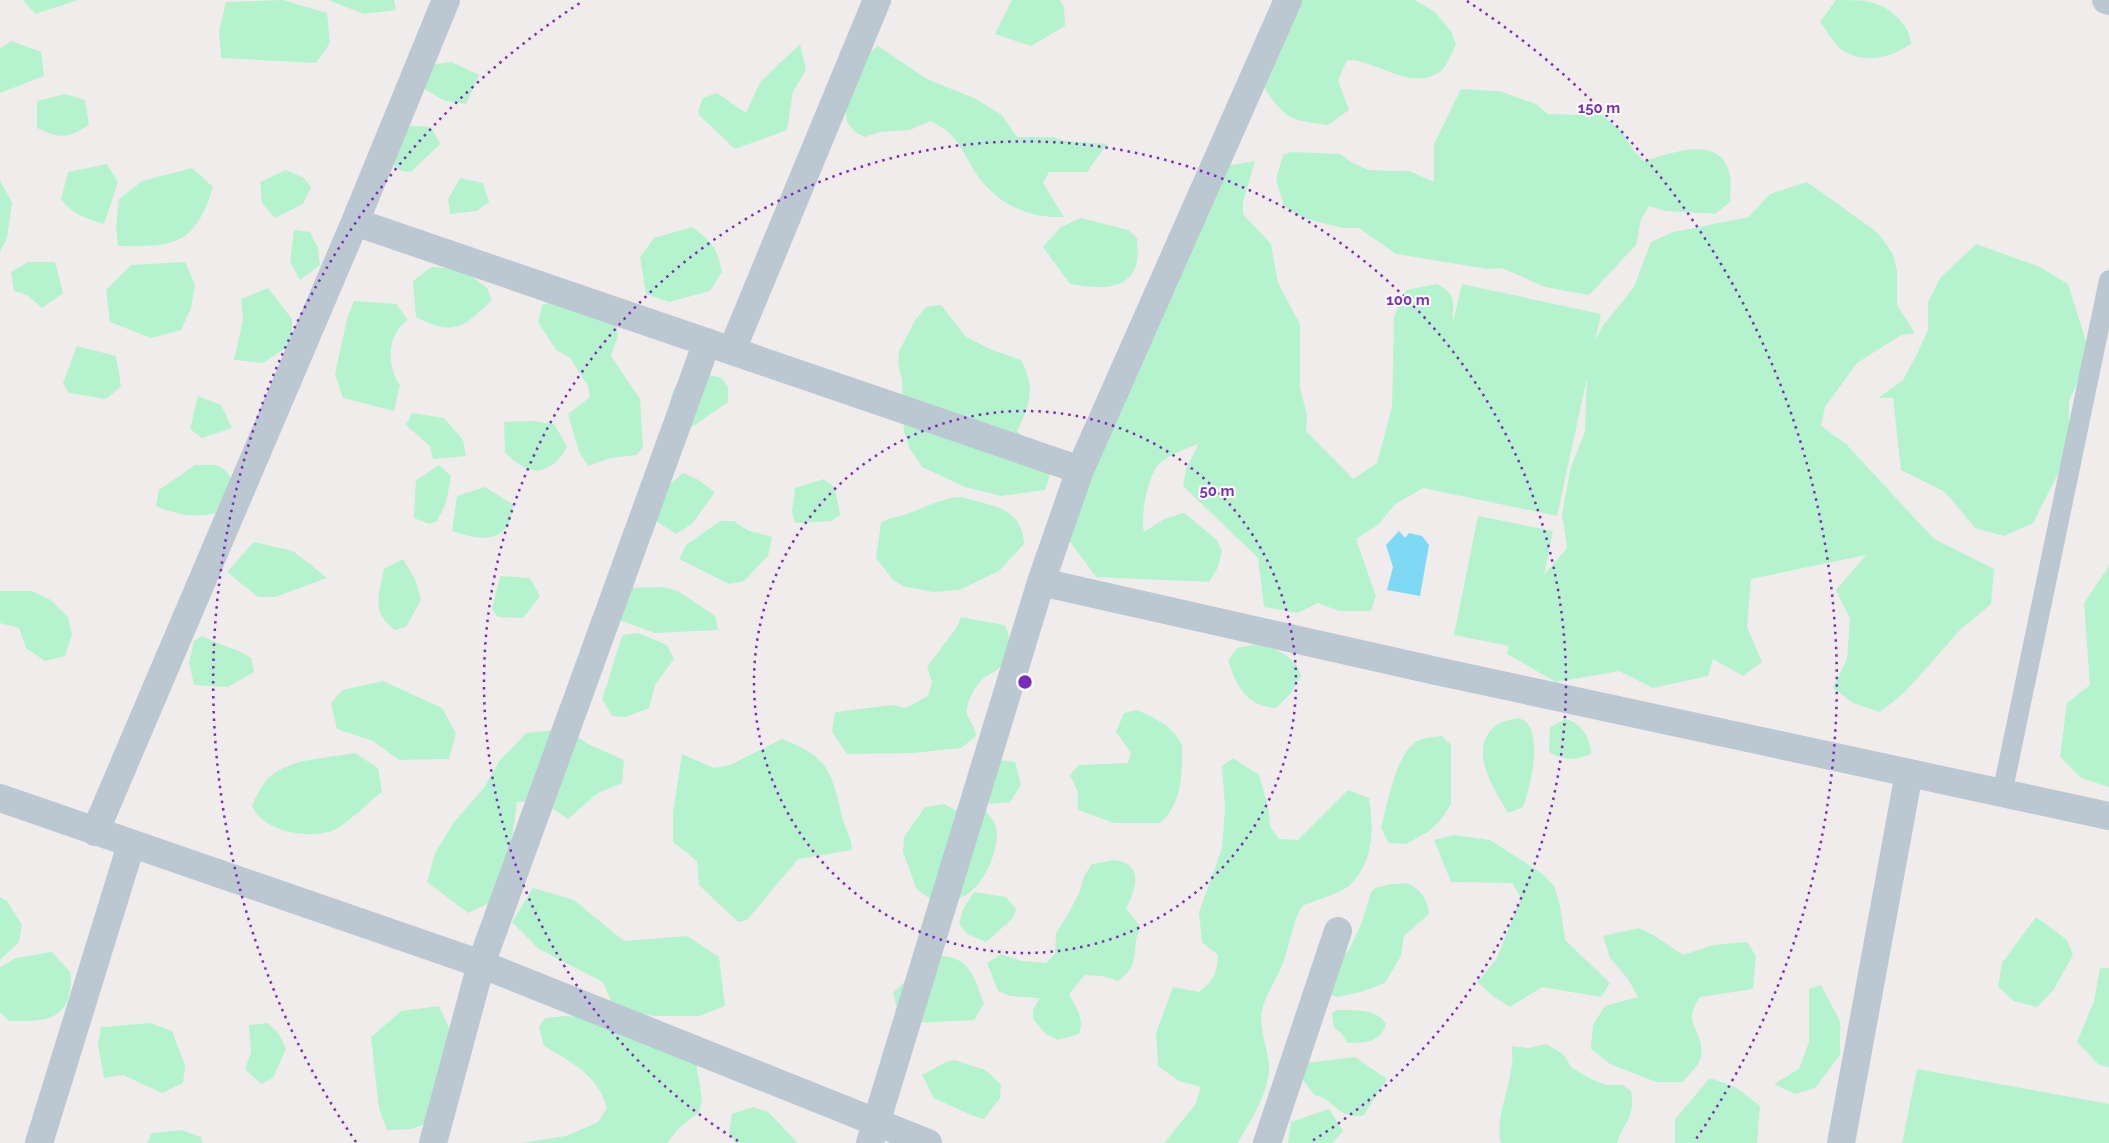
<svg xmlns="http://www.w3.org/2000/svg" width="2109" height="1143" font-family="Raleway,sans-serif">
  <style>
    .green { fill: #b5f3ce }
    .water { fill: #7edaf4 }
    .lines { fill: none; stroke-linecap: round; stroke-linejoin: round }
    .lane { stroke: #bbc7d1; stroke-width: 20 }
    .street { stroke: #bbc7d1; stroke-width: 28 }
    .ring { fill: none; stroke: #7b2cbf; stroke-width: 2.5; stroke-dasharray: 2.5 5 }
    .centre { fill: #7b2cbf; stroke: #fff; stroke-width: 2.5 }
    .ring-label { font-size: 15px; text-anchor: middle; font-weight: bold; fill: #7b2cbf; stroke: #fff; stroke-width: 4; stroke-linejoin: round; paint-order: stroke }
  </style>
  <rect width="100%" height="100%" fill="#f0ecec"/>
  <path class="green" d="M23,0h55l-43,14z
    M283,0l44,13 3,30 -14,20 -95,-5 -2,-27 7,-29z
    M328,0h66l2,10 -32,4z
    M1012,0h48l4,8 1,18 -34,20 -36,-12z
    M1301,0h113l20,11 17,20 5,14c-4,7 -8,18 -13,24 -30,26 -66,-10 -96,-9l-9,20 11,30 -21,15c-38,-5 -44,-6 -65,-40z
    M1836,0c30,0 45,0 64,20 7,9 10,13 11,24 -20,13 -44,20 -66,8 -9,-5 -18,-21 -25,-30z
    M11,41l30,11 3,24 -44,17v-44z
    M800,44l6,26 -13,22 -6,38 -52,19 -36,-34 -1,-4 5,-13 14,-5 29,20 14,-31z
    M878,46l49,33 49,20 26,16 15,22h35l14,4 41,3 -20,28h-38l-6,11 21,34c-36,2 -69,-14 -89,-45 -14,-23 -18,-39 -45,-51l-20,9 -31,2 -14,5 -10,-5 -8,-10 -3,-23 12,-37z
    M451,62l28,13 -13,29 -21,-3 -31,-18 12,-18z
    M1461,89l38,2 37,13 12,10 54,1 19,16 13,20 10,10c26,-7 73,-27 85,10 3,9 1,21 1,31l-15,12 -49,-3 -17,-5 -8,14 -5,25 -47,50 -44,-8 -43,-19 -14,1 -92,-15 -37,-26h-17l-39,-10 -19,-12 -8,-27 7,-24 8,-3 49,2 13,9 15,7 41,1 25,11v-38z
    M65,94l20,6 4,25c-22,14 -28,14 -52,3v-27z
    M384,124l47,3 9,17 -29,28 -9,-1 -18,-10z
    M1255,161l-12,41v12l28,30 7,39 22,41v64l7,27 -1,16 47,48 24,-16 15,-56 2,-91 12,-26 31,-6c21,11 15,17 16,38l9,-38 139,30 -6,27 7,-14 32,-40 17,-45 22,-10 76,-15 21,-23 37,-12 71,51 15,21 4,16v35l18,28 -14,2 -44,28 -32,44 -4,19 25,18 88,95 60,30 -3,35 -30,25 -57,64 -24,19 -27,-9 -20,-15 14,-29 3,-40 -14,-29 30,-35 -115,24 -4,48 15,35 -19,14 -30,-17 -5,17 -55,12 -34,-17 -63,11 -49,-28 2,-8 -55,-11 24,-119 75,15 -9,44 23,-27 -5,-34 9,-47 14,-35 2,-54 -30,138 -134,-28 -29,17 -15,19 -23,15 20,57 -5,15h-32l-21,-8 -21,10 -33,-6 -6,-49 -75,-72 3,-17 13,-26c-12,6 -28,11 -38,19 -13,11 -21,54 -17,70l20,-13 20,-6 33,27 5,11 -4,16 -9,15 -113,-5 -30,-41 73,-166 15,-58 32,-47v-27l34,-71z
    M107,164l11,18 -14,42c-18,-5 -32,-10 -43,-25l7,-27z
    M192,168l21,19c-18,58 -38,60 -95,59l-2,-20 3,-27 23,-18z
    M286,170l18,8 7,9 -8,17 -28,14 -13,-15 -2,-21z
    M460,178l23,5 6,19 -12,9 -27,3 -2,-15z
    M0,180l12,23 -5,35 -7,14z
    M1081,218l47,12 9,8c0,8 2,19 -1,27 -8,28 -44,23 -66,19l-27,-37 18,-20z
    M692,227c20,14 25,21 30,45l-12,19 -41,11 -23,-8 -6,-37 14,-19z
    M294,230l16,2 8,16 2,17 -20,15 -10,-18z
    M1976,244l64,23 28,17 22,70 -21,47v51l-36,71 -29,13 -29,-8 -30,-36 -44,-22 -8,-72h-15l25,-18 13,-24 12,-26v-28l13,-25z
    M28,262h27l8,31 -21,15 -15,-13 -13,-4 -3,-19z
    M185,262l10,23 -4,23 -10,22 -30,8 -41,-16 -4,-32 25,-25z
    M431,267l31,2 25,19 5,12c-28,27 -38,37 -76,17l-3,-36z
    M268,288l24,31v25l-29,19 -29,-3 9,-40 -2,-21z
    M578,294l35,4 5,38 -7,20 29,43 3,47 -6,9 -26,3 -23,8 -9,-14 -11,-38 22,-17 -2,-11 -18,-28 -14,-8 -18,-28 4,-17z
    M354,301l42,3 12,16c-21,14 -22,45 -8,65l-6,26 -51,-13 -8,-24 12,-55z
    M941,305l24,31 25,13 31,11c15,27 9,45 -4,71l36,34 -8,25 -44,6 -36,-9 -43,-20 -12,-18 -6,-17 -2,-52 -4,-17 1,-12 17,-32 10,-12z
    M77,346l39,10 5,30 -15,13 -37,-6 -6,-10z
    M690,370l32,8 6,9v15l-39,27h-16c-6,-27 -4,-40 17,-59z
    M198,396l23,9 11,23 -30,10 -12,-9z
    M412,413l32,5 19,22 3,16 -33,3 -3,-13 -24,-21z
    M534,421l20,3 13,22c-7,16 -23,30 -42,22 -7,-4 -14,-10 -20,-15l-1,-31z
    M195,465c20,0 27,-3 38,16l-4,28c-26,10 -47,8 -73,-3l3,-16z
    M439,465l12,11 -5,27 -9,18 -8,3 -15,-6 2,-38z
    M683,473l14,6 18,13 -23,32 -16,10 -20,-13 -1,-24z
    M824,479l11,9 5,27 -9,6 -36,2 -3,-11 3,-24z
    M485,487l29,18c-2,6 -3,15 -6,20 -13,20 -37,12 -56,6l5,-35z
    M961,497c30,9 61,9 63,47l-25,27 -40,19 -26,2 -30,-6 -10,-6 -17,-22 5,-35c9,-6 17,-6 26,-9 19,-7 34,-16 54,-17z
    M720,521h14l13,9 25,7 -4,19 -24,25 -15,3 -50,-25 7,-14z
    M254,542l39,9 34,27 -52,19h-17l-31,-25z
    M403,559l12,20 6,21 -15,27 -11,3c-25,-19 -16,-35 -11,-61z
    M2109,566v221l-28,-9 -21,-21 7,-54 23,-18 -6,-82z
    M500,576l30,2 10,18 -17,22 -25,-1 -6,-8z
    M663,587l15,4 37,25 3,14 -63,3 -36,-13 4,-32z
    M0,591h32l19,9 17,17 4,18 -7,21 -20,5 -19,-13 -7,-20 -19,-5z
    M961,617l43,8c9,8 4,34 -4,42 -4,5 -11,7 -16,11 -8,6 -15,20 -17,30 -2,12 9,17 9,28l-15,12 -48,5 -66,1 -15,-22 3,-20 57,-7 14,3 22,-12 4,-14 -5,-15 30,-40z
    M638,633l29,12 7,14 -19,26 -6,23 -23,9 -14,-1 -10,-17c8,-21 12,-43 21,-64z
    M202,636c17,9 34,12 49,22l3,14 -26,15 -34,-2 -5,-23 5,-21z
    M1260,644c17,6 36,12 41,32l-10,17 -15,15c-30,-2 -39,-21 -48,-47l9,-13z
    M383,681l59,27 14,25 -7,26 -50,1 -26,-19 -36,-12 -6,-26 11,-13z
    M1137,710c18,8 38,17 45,36 0,28 1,57 -22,77h-46l-36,-13v-18l-8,-17 9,-10 49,-2 3,-10 -15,-21 8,-19z
    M1517,718c30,4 13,71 6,89l-15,6c-14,-24 -41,-63 -13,-87 5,-4 15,-6 22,-8z
    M1565,719c16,3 26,19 26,35 -16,7 -28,6 -42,-2l1,-25z
    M566,729l22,15 36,16 -2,23 -24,10 -30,26 -27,-18 -24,1 -5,35 2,19 -8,39 -38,18 -41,-31 8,-29 19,-31 29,-33 17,-29 26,-27z
    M1442,736l9,9v59l-11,17 -12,11 -22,12 -17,-1 -8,-15c6,-22 15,-78 38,-88 7,-3 16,-3 23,-4z
    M782,739c48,18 50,35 61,81 3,10 9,19 9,30l-54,9 -51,61 -9,2 -39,-37 -2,-24 -24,-19v-29l9,-59 32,14 16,-3z
    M355,753l23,15 4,24c-12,9 -36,33 -48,38 -24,10 -73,2 -82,-25 5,-10 11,-23 20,-30 21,-17 57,-17 83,-22z
    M1233,758l26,17 10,36 1,15 9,13 19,1 50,-50 21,8c5,32 5,64 -20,88 -9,7 -35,15 -47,20 -10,18 -12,38 -19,57 -7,18 -20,34 -22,54 0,16 7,33 8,49 1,25 -19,56 -31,77h-74l31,-38 6,-18 -22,-6 -21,-15 -2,-33 17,-46 26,5c14,-11 19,-19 19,-37l-16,-13 -3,-30 23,-64 3,-40 -3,-42z
    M999,760l16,2 6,23 -11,17 -19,2 -12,-8z
    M944,804l13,7h29c3,4 7,9 9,13 8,21 -12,65 -33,73 -9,3 -21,2 -31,3l-15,-12 -13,-36 1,-15 21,-30z
    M1454,835l36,5 53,34 11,12 6,19 5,35 45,43 -9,14 -59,-10 -32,20 -16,-10 -17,-15 19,-22 25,-62 -9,-15 -61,-1 -17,-42z
    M1114,860c31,4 22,28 12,49l14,17c0,6 -4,10 -4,16 -2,19 -1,26 -18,39l-15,-5 -18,-1 -16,19c7,14 16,24 10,40l-21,6 -12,-6 -13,-15v-9l7,-12 -30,-2 -12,-5 -11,-28 14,-9 21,7 24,2 9,-9 1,-21 11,-17 13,-25 4,-15 8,-12z
    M1391,884c5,0 13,-1 17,0 12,4 21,18 21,30l-25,22 -3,20 -16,27 -24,9 -24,5 -10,-4 9,-31 13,-12 13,-28 9,-30 4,-4z
    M533,888l41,12 50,41 63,-5 32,21 6,49 -26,10h-45l-39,-6 -12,-28 -64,-33 -27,-27z
    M974,892l32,5 10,12 -3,9 -27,24 -19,-8 -8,-10 4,-15z
    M0,897l7,4 15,24 -3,17 -19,18z
    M2036,917l31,23 6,15 -19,34 -17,18 -23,-6 -16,-14 4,-24z
    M1639,928l16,8 28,19 30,-10 34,-3 9,14 -3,33 -53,8c-20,29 5,32 1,59 -1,9 -13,19 -18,26h-27l-46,-18 -19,-15 2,-24 12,-19 33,-9 -10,-18 -18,-21 -7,-22z
    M52,952l19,21c0,48 -21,48 -62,48l-9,-9v-45l16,-9z
    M939,956c31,0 36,23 45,48l-10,16 -60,3 -15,-6 -6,-24 28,-27z
    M2100,968h9v99l-10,-2 -22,-23 17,-41z
    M1821,985l19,36v34l-25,33 -20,6 -21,-10 25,-15 10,-27v-53z
    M439,1006l26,56 -29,58 -25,9 -24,1 -8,-21 -8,-72 30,-26z
    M1337,1010c17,0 40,-2 49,14 -5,19 -22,19 -38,19l-7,-10 -7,-5 -2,-15z
    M565,1016l23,1 108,44 6,39 -3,12 -22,18 -10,13h-146l45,-7 32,-14 9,-14c-9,-33 -36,-46 -63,-62l-5,-19 6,-9z
    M150,1023l22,8 13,34 -2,18 -21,10 -39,-18 -19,3 -6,-33 3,-18z
    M268,1023l11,11 7,15 -13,29 -12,6 -16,-15 6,-17 -2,-27z
    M1546,1044l17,10 9,14 19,11 15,6h17l8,6c5,27 -7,30 -14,52h-116c-6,-25 7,-49 10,-73 2,-8 1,-16 1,-24l17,2z
    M1355,1057l32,22 -24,37c-30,1 -28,-18 -49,-21l-15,-21 6,-11z
    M955,1060l30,10 16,14 -1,14 -16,21 -13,-4 -37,-17 -12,-23 24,-13z
    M1917,1069l192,35v39h-207z
    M1710,1078l25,9 25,19 -3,37h-82v-24z
    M753,1107l15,5 30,31h-62l-7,-10 3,-19z
    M1329,1109l14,22 -11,12h-44l3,-21z
    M181,1130l20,7 2,6h-56l5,-10z"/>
  <path class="water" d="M1399,531l6,7 4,-5 13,3 7,9 -9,51 -33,-6 6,-23 -7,-22z"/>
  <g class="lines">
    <path class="lane" d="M2002,794l107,-514"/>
    <path class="street" d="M2106,0l3,1
      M355,222l725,248
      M732,350l145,-350
      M1041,582l391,88 677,146
      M0,798l481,166 447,179
      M95,832l260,-610 91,-222
      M39,1143l92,-298
      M433,1143l48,-179 226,-622
      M870,1143l171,-561 39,-112 208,-470
      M1267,1143l71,-212
      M1841,1143l68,-370"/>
  </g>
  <g class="ring">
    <circle cx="1025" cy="682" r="271"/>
    <path d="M738 1141A541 541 0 1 1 1312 1141"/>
    <path d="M356 1142A812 812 0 0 1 583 1M1467 1A812 812 0 0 1 1694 1142"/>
  </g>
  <circle cx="1025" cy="682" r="8" class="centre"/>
  <g class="ring-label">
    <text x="1599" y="113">150 m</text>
    <text x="1408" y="305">100 m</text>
    <text x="1217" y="496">50 m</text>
  </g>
</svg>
